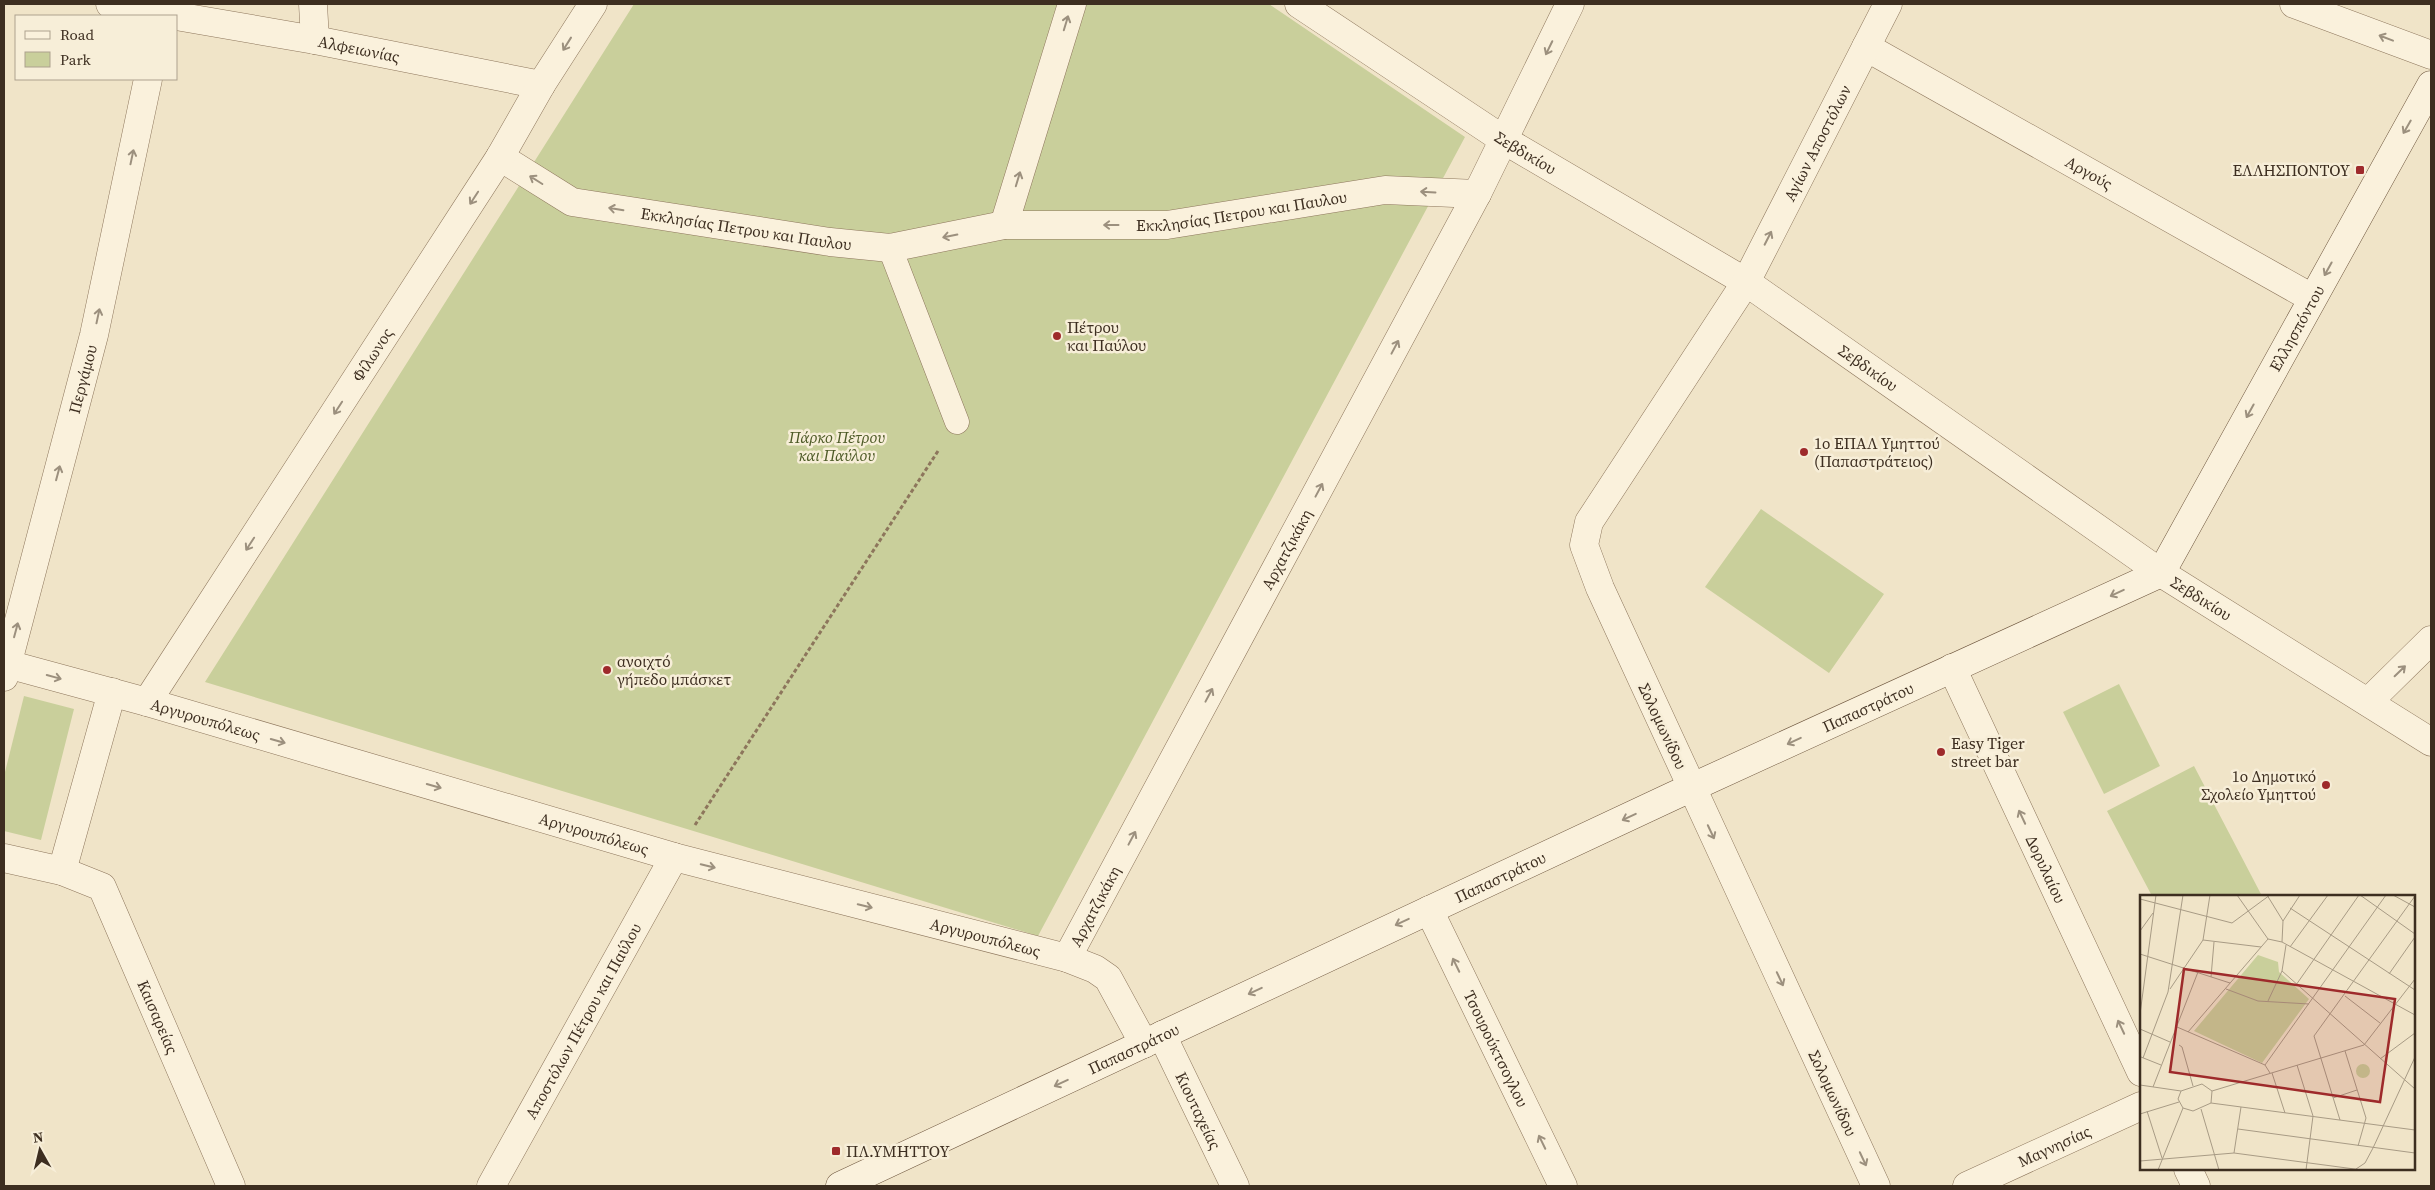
<svg xmlns="http://www.w3.org/2000/svg" width="2435" height="1190" font-family="'Source Serif 4',serif">
  <style>
    .green { fill: #c9cf9b }
    .lines { fill: none; stroke-linecap: round; stroke-linejoin: round }
    .lane-casing { stroke: #8d765c; stroke-width: 25 }
    .street-casing { stroke: #8d765c; stroke-width: 29 }
    .secondary-casing { stroke: #6f573f; stroke-width: 29 }
    .path { stroke: #8d765c; stroke-width: 3; stroke-dasharray: 4 2.5; stroke-linecap: butt }
    .lane { stroke: #faf1dc; stroke-width: 24 }
    .street { stroke: #faf1dc; stroke-width: 28 }
    .secondary { stroke: #faf1dc; stroke-width: 28 }
    .oneway { stroke: #9c907e }
    .poi-dot { fill: #9e2a2b; stroke: #f7eed8; stroke-width: 2 }
    .labels { text-anchor: middle; dominant-baseline: central; stroke-width: 5; stroke-linejoin: round; paint-order: stroke }
    .street-label { font-size: 16px; fill: #3d2e20; stroke: #f7eed8 }
    .poi-label { font-size: 16px; fill: #3d2e20; stroke: #f7eed8; text-anchor: start }
    .park-label { font-size: 16px; font-style: italic; fill: #4d5a26; stroke: #f7eed8 }
    .inset-road { fill: none; stroke: #a89b85; stroke-width: 1 }
    .view { fill: #9e2a2b; fill-opacity: 0.15; stroke: #9e2a2b; stroke-width: 2.5 }
    .inset-edge { fill: none; stroke: #3d2e20; stroke-width: 2.5 }
  </style>
  <rect width="100%" height="100%" fill="#f0e4c8"/>
  <path class="green" d="M634,4h635l196,133 -427,799 -833,-254z
    M1761,509l123,85 -55,79 -124,-86z
    M2119,684l41,82 -56,28 -41,-82z
    M24,696l50,13 -33,131 -37,-9v-55z
    M2194,766l68,130h-110l-45,-85z"/>
  <g class="lines">
    <g class="lane-casing">
      <path id="lane" d="M890,248l67,174"/>
    </g>
    <g class="street-casing">
      <g id="street">
        <path d="M110,4l66,12"/>
        <path d="M313,4l2,36"/>
        <path id="s1" d="M1299,4l205,136 242,142 415,291 270,169"/>
        <path d="M2294,4l137,51"/>
        <path id="s2" d="M176,16l139,24 226,45"/>
        <path id="s3" d="M1866,47l446,251"/>
        <path id="s4" d="M500,157l72,45 258,40 60,6 114,-23h163l218,-35 92,4"/>
        <path d="M1004,225l68,-221"/>
        <path id="s5" d="M7,664l140,38 527,155 393,101 28,11 13,9 36,66"/>
        <path id="s6" d="M1952,668l189,404"/>
        <path id="s7" d="M4,677l90,-342 54,-256"/>
        <path id="s8" d="M147,702l353,-545 41,-72 52,-81"/>
        <path d="M2368,702l63,-62"/>
        <path id="s9" d="M4,858l58,13 40,16 129,299"/>
        <path d="M62,871l50,-179"/>
        <path id="s10" d="M1429,910l134,276"/>
        <path id="s11" d="M1067,958l410,-764 93,-190"/>
        <path id="s12" d="M1162,1035l73,151"/>
        <path d="M2188,1169l8,17"/>
        <path id="s13" d="M491,1186l183,-329"/>
        <path id="s14" d="M1876,1186l-276,-598 -16,-43 5,-23 157,-240 142,-278"/>
        <path id="s15" d="M1967,1186l174,-80"/>
      </g>
    </g>
    <g class="secondary-casing">
      <g id="secondary">
        <path id="s16" d="M840,1186l833,-390 488,-223 270,-488"/>
      </g>
    </g>
    <path class="path" d="M695,825l243,-374"/>
    <use href="#lane" class="lane"/>
    <use href="#street" class="street"/>
    <use href="#secondary" class="secondary"/>
  </g>
  <defs><path id="oneway-shaft" d="M-6 0H5M1.5-3L5.5 0L1.5 3" fill="none" stroke-width="1.6" stroke-linecap="round" stroke-linejoin="round" transform="scale(1.25)"/></defs>
  <g class="oneway">
    <use href="#oneway-shaft" transform="translate(1066 23) rotate(-73)"/>
    <use href="#oneway-shaft" transform="translate(2386 38) rotate(-159)"/>
    <use href="#oneway-shaft" transform="translate(567 44) rotate(122)"/>
    <use href="#oneway-shaft" transform="translate(1549 48) rotate(116)"/>
    <use href="#oneway-shaft" transform="translate(2407 127) rotate(120)"/>
    <use href="#oneway-shaft" transform="translate(132 157) rotate(-78)"/>
    <use href="#oneway-shaft" transform="translate(1018 179) rotate(-73)"/>
    <use href="#oneway-shaft" transform="translate(536 180) rotate(-148)"/>
    <use href="#oneway-shaft" transform="translate(1428 192) rotate(-177)"/>
    <use href="#oneway-shaft" transform="translate(474 198) rotate(123)"/>
    <use href="#oneway-shaft" transform="translate(616 209) rotate(-171)"/>
    <use href="#oneway-shaft" transform="translate(1111 225) rotate(180)"/>
    <use href="#oneway-shaft" transform="translate(950 236) rotate(169)"/>
    <use href="#oneway-shaft" transform="translate(1768 238) rotate(-63)"/>
    <use href="#oneway-shaft" transform="translate(2328 269) rotate(119)"/>
    <use href="#oneway-shaft" transform="translate(98 316) rotate(-78)"/>
    <use href="#oneway-shaft" transform="translate(1395 347) rotate(-62)"/>
    <use href="#oneway-shaft" transform="translate(338 408) rotate(123)"/>
    <use href="#oneway-shaft" transform="translate(2250 411) rotate(119)"/>
    <use href="#oneway-shaft" transform="translate(58 473) rotate(-75)"/>
    <use href="#oneway-shaft" transform="translate(1319 490) rotate(-62)"/>
    <use href="#oneway-shaft" transform="translate(250 544) rotate(123)"/>
    <use href="#oneway-shaft" transform="translate(2117 593) rotate(155)"/>
    <use href="#oneway-shaft" transform="translate(16 630) rotate(-75)"/>
    <use href="#oneway-shaft" transform="translate(2400 671) rotate(-44)"/>
    <use href="#oneway-shaft" transform="translate(54 677) rotate(15)"/>
    <use href="#oneway-shaft" transform="translate(1209 695) rotate(-62)"/>
    <use href="#oneway-shaft" transform="translate(278 741) rotate(16)"/>
    <use href="#oneway-shaft" transform="translate(1794 741) rotate(155)"/>
    <use href="#oneway-shaft" transform="translate(434 786) rotate(16)"/>
    <use href="#oneway-shaft" transform="translate(1629 817) rotate(155)"/>
    <use href="#oneway-shaft" transform="translate(2022 817) rotate(-115)"/>
    <use href="#oneway-shaft" transform="translate(1711 832) rotate(65)"/>
    <use href="#oneway-shaft" transform="translate(1132 838) rotate(-62)"/>
    <use href="#oneway-shaft" transform="translate(708 866) rotate(14)"/>
    <use href="#oneway-shaft" transform="translate(865 906) rotate(14)"/>
    <use href="#oneway-shaft" transform="translate(1402 922) rotate(155)"/>
    <use href="#oneway-shaft" transform="translate(1456 965) rotate(-116)"/>
    <use href="#oneway-shaft" transform="translate(1780 979) rotate(65)"/>
    <use href="#oneway-shaft" transform="translate(1255 991) rotate(155)"/>
    <use href="#oneway-shaft" transform="translate(2121 1027) rotate(-115)"/>
    <use href="#oneway-shaft" transform="translate(1061 1083) rotate(155)"/>
    <use href="#oneway-shaft" transform="translate(1542 1142) rotate(-116)"/>
    <use href="#oneway-shaft" transform="translate(1863 1159) rotate(65)"/>
  </g>
  <g class="poi-dot">
    <rect x="2355" y="165" width="10" height="10" rx="2.5"/>
    <circle cx="1057" cy="336" r="5"/>
    <circle cx="1804" cy="452" r="5"/>
    <circle cx="607" cy="670" r="5"/>
    <circle cx="1941" cy="752" r="5"/>
    <circle cx="2326" cy="785" r="5"/>
    <rect x="831" y="1146" width="10" height="10" rx="2.5"/>
  </g>
  <g class="labels">
    <g class="street-label">
      <text stroke="none"><textPath href="#s2" startOffset="186">Αλφειωνίας</textPath></text>
      <text stroke="none"><textPath href="#s14" startOffset="1171">Αγίων Αποστόλων</textPath></text>
      <text stroke="none"><textPath href="#s1" startOffset="271">Σεβδικίου</textPath></text>
      <text stroke="none"><textPath href="#s3" startOffset="256">Αργούς</textPath></text>
      <text stroke="none"><textPath href="#s4" startOffset="761">Εκκλησίας Πετρου και Παυλου</textPath></text>
      <text stroke="none"><textPath href="#s4" startOffset="261">Εκκλησίας Πετρου και Παυλου</textPath></text>
      <text stroke="none"><textPath href="#s16" startOffset="1736">Ελλησπόντου</textPath></text>
      <text stroke="none"><textPath href="#s8" startOffset="414">Φίλωνος</textPath></text>
      <text stroke="none"><textPath href="#s1" startOffset="676">Σεβδικίου</textPath></text>
      <text stroke="none"><textPath href="#s7" startOffset="308">Περγάμου</textPath></text>
      <text stroke="none"><textPath href="#s11" startOffset="464">Αρχατζικάκη</textPath></text>
      <text stroke="none"><textPath href="#s1" startOffset="1081">Σεβδικίου</textPath></text>
      <text stroke="none"><textPath href="#s16" startOffset="1134">Παπαστράτου</textPath></text>
      <text stroke="none"><textPath href="#s5" startOffset="206">Αργυρουπόλεως</textPath></text>
      <text transform="translate(1663 726) rotate(65)">Σολομωνίδου</text>
      <text stroke="none"><textPath href="#s5" startOffset="611">Αργυρουπόλεως</textPath></text>
      <text stroke="none"><textPath href="#s6" startOffset="222">Δορυλαίου</textPath></text>
      <text stroke="none"><textPath href="#s16" startOffset="729">Παπαστράτου</textPath></text>
      <text stroke="none"><textPath href="#s11" startOffset="59">Αρχατζικάκη</textPath></text>
      <text stroke="none"><textPath href="#s5" startOffset="1016">Αργυρουπόλεως</textPath></text>
      <text stroke="none"><textPath href="#s9" startOffset="244">Καισαρείας</textPath></text>
      <text stroke="none"><textPath href="#s13" startOffset="189">Αποστόλων Πέτρου και Παύλου</textPath></text>
      <text stroke="none"><textPath href="#s10" startOffset="154">Τσουρούκτσογλου</textPath></text>
      <text stroke="none"><textPath href="#s16" startOffset="324">Παπαστράτου</textPath></text>
      <text transform="translate(1833 1093) rotate(65)">Σολομωνίδου</text>
      <text stroke="none"><textPath href="#s12" startOffset="84">Κιουταχείας</textPath></text>
      <text stroke="none"><textPath href="#s15" startOffset="96">Μαγνησίας</textPath></text>
    </g>
    <g class="poi-label">
      <text x="2350" y="170" text-anchor="end">ΕΛΛΗΣΠΟΝΤΟΥ</text>
      <text x="1067" y="327">Πέτρου<tspan x="1067" dy="18">και Παύλου</tspan></text>
      <text x="1814" y="443">1ο ΕΠΑΛ Υμηττού<tspan x="1814" dy="18">(Παπαστράτειος)</tspan></text>
      <text x="617" y="661">ανοιχτό<tspan x="617" dy="18">γήπεδο μπάσκετ</tspan></text>
      <text x="1951" y="743">Easy Tiger<tspan x="1951" dy="18">street bar</tspan></text>
      <text x="2316" y="776" text-anchor="end">1ο Δημοτικό<tspan x="2316" dy="18">Σχολείο Υμηττού</tspan></text>
      <text x="846" y="1151">ΠΛ.ΥΜΗΤΤΟΥ</text>
    </g>
    <g class="park-label">
      <text x="837" y="437">Πάρκο Πέτρου<tspan x="837" dy="18">και Παύλου</tspan></text>
    </g>
  </g>
  <g transform="translate(2140 895)">
    <rect width="275" height="275" fill="#f0e4c8"/>
    <path d="M118,60l20,7 1,10 30,27 -47,64 -68,-32zM216 176a7 7 0 1 1 14 0a7 7 0 1 1-14 0Z" fill="#c9cf9b"/>
    <path class="inset-road" d="M97,0l31,44M127,0l16,26M220,0l55,39M253,0l22,12M0,4l92,24 38,-28M150,13l125,82M0,36l13,-18M128,44l14,3 133,73M63,45l58,7M142,47l1,-21 17,-26M146,50l-4,26 133,118M150,52l38,-52M0,59l90,29M249,79l26,-37M71,82l3,-35M156,90l63,-90M30,94l33,-49 7,-45M86,94l32,12 51,3M205,101l35,27M128,106l14,-30M0,119l16,-119M37,132l88,38 5,8M0,134l30,13M48,137l80,-93M39,150l3,2 11,39M205,156l21,67 -8,28M1,162l20,8M3,163l25,-66 15,-97M240,164l35,-26M125,170l121,-170M157,170l16,51 -7,54M132,178l13,40M62,189l10,7 -1,12 -18,8 -10,-3 -5,-9 3,-8zM0,190l41,6M13,192l45,-115M72,196l152,-46 51,-66M193,203l24,-8M71,208l204,27M61,214l18,61M7,216l15,47M0,219l39,-12M200,225l-26,-84 101,-140M98,234l177,24M94,258l7,-46M0,266l94,-8 128,17M216,274l9,-6 8,-15 42,-91M18,275l25,-62"/>
    <path class="view" d="M44,74l211,30 -15,103 -210,-30z"/>
    <rect width="275" height="275" class="inset-edge"/>
  </g>
  <rect width="2435" height="1190" fill="none" stroke="#3d2e20" stroke-width="10"/>
  <rect x="15" y="15" width="162" height="65" fill="#f7eed8" stroke="#ada18e"/>
  <rect x="25" y="31" width="25" height="8" fill="#faf1dc" stroke="#ada18e"/>
  <text x="60" y="40" font-size="15" fill="#3d2e20">Road</text>
  <rect x="25" y="52" width="25" height="15" fill="#c9cf9b" stroke="#ada18e"/>
  <text x="60" y="65" font-size="15" fill="#3d2e20">Park</text>
  <g transform="translate(40 1150) rotate(352)" stroke="#f7eed8" stroke-width="4" paint-order="stroke">
  <path d="M0-4L9 19L0 12L-9 19Z" fill="#3d2e20"/>
  <text y="-8" font-size="14" font-weight="bold" text-anchor="middle" fill="#3d2e20">N</text>
  </g>
</svg>
